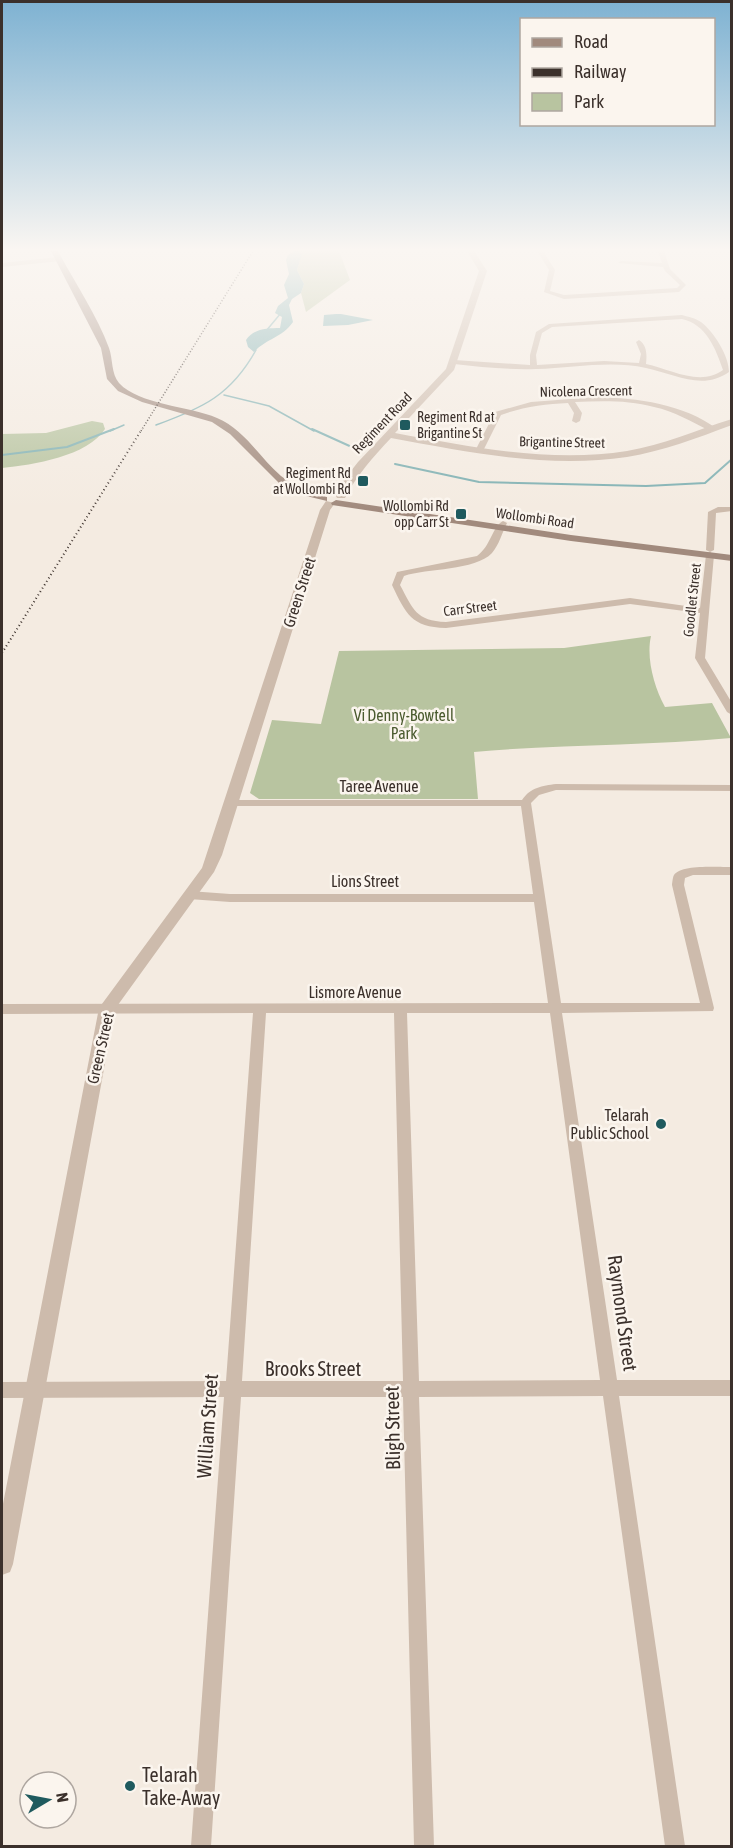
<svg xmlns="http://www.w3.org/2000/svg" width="733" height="1848" font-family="'Asap Condensed',sans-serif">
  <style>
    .green { fill: #b8c4a0 }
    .water { fill: #7fb0b2 }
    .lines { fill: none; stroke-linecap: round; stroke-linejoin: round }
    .stream-far1 { stroke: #7fb0b2; stroke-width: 1.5 }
    .stream { stroke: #7fb0b2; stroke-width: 2 }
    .minor { fill: #cdbbac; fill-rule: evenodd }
    .tertiary { fill: #cdbbac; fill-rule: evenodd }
    .secondary { fill: #a18a7d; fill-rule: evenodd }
    .rail-far1 { stroke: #3b302b; stroke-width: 1.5; stroke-dasharray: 1 2; stroke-linecap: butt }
    .rail { stroke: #3b302b; stroke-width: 2; stroke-dasharray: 1 3; stroke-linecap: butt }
    .poi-dot { fill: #1f5a5e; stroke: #fbf5ee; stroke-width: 2 }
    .labels { text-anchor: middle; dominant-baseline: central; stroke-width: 5; stroke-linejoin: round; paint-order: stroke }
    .far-street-label { font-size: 14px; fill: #3b302b; stroke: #fbf5ee }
    .far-poi-label { font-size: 14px; fill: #3b302b; stroke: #fbf5ee; text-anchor: end }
    .street-label { font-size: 16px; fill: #3b302b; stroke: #fbf5ee }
    .park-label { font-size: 16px; fill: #4a5a2e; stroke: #fbf5ee }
    .poi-label { font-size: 16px; fill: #3b302b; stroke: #fbf5ee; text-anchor: end }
    .near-street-label { font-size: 20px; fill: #3b302b; stroke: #fbf5ee }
    .near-poi-label { font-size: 20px; fill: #3b302b; stroke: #fbf5ee; text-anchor: start }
  </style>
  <rect width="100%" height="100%" fill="#f4ebe1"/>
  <path class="green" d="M299,251h40l11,29 -44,32 -5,-19 3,-9 -7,-14 3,-10z
    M92,421l11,2 2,6c-17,27 -72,36 -103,39v-34l44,-1z
    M651,636c-5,22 3,51 14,71l47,-4 19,35c-85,8 -171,6 -257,14l4,47h-219l-9,-6 22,-73 49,4 18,-73 225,-3z"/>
  <path class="water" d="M294,251h5l3,3 -5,16 7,14 -3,9 -9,6 -3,6 4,17c-11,16 -26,16 -39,30l-6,-5 -2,-7c7,-11 21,-12 34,-12l2,-11 -7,-4 3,-7 10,-8 -4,-13 5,-11 -3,-14 2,-5z
    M336,314h5l32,6 -25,5 -25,1 1,-11z"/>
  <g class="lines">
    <path class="stream-far1" d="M266,331l15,-18
      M224,395l45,11 45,25
      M156,425c47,-17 75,-30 100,-75
      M110,431l14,-6"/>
    <path class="stream" d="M312,429l42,19
      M2,455l65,-8 47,-18
      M395,464l84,18 167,4 59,-3 27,-24"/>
    <path class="minor" d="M537,251h6l12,19 -5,21 14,4 113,-7 3,-3 -15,-14 -2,-4 -45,-4 3,-2 41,2 -4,-12h6l6,18 16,16 -7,7 -115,7 -20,-7 5,-22z
      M682,315c7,2 13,3 19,7 13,10 28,34 28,50 -27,19 -54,2 -83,-4 -35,-8 -73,0 -110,1 -27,1 -55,-2 -82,-5l-3,-2 3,-2 76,5v-10l6,-23 13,-8zM682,319c24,5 34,30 41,51 -23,17 -53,-1 -77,-6 1,-9 1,-19 -7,-24l-3,2 5,12 -2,9 -35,-2 -67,4 -1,-10 6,-22 10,-6z
      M597,397c40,1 87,7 120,32l-7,2c-18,-9 -36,-20 -56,-24 -25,-7 -53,-6 -79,-5l7,11 -2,8 -4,2 -4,-2 2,-8 -6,-10c-23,1 -45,4 -67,12l-19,38 -7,-2 20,-39 36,-10z
      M718,507h14v4l-16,2 -2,37 -4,2 4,3 -9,103 27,45v12l-5,-3 -32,-54 5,-45 -70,-9 -184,24c-35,-1 -40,-14 -54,-43l5,-13 80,-16c14,-10 15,-29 26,-35l4,2c-5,10 -8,22 -15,30 -17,18 -65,15 -88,23l-4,9c13,24 16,36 46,37l184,-24 70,10 6,-53 4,-3 -4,-2 2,-38z
      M556,784l176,1v6l-176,-1 -17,5 -8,8 30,200h139l-28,-118c0,-1 1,-9 2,-10 7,-11 45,-8 58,-8v8h-39l-8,3 -1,7 30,123 -1,3 -151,2 55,367h115v16h-113l66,450h-20l-62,-450 -184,1 15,449h-20l-11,-449h-162l-30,449h-20l33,-449 -222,1v-16l224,-1 27,-368 -251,1v-10l546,-1 -14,-101h-304l-41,-3 -6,-4 6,-4 41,3h303l-12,-88h-289l-5,-3 5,-3h290c9,-13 20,-14 34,-16zM266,1013h128l9,368h-161zM407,1013h143l50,367 -181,1z"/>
    <path class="tertiary" d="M467,251h7l13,20 -33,99 -59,63c76,14 155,30 232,18 36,-6 69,-21 105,-32v6c-35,13 -69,26 -105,32 -79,12 -159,-5 -236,-19 -18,19 -34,37 -46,60h-8l-1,-2 4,-11 18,-23 88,-93 33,-98z
      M58,257l3,4 -59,6v-4z
      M326,501l9,2 -5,7 -108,345 -8,17 -99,137 -102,555 -3,8 -8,3v-66l97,-501 103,-140 118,-358z"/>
    <path class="secondary" d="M51,251h7c17,32 39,64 51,97 4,11 2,26 10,35 20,22 71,23 98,35 28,12 42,39 64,58 13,11 30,16 46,21v4l-25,-6 -22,-11 -50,-50 -18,-12 -70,-20 -24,-11 -11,-12 -6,-31z
      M336,500l235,35 161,20v6l-161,-20 -239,-36 -1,-2z"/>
    <path class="rail-far1" d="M141,431l112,-180"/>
    <path class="rail" d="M2,653l140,-224"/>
  </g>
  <linearGradient id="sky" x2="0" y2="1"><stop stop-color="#7eb2d2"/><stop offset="0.49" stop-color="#faf6f2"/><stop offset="1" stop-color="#faf6f2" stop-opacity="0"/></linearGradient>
  <rect width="733" height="510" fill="url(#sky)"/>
  <g class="poi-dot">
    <rect x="399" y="419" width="12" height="12" rx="3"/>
    <rect x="357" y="475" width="12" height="12" rx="3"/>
    <rect x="455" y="508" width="12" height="12" rx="3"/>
    <circle cx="661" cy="1124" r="6"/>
    <circle cx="130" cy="1786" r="6"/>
  </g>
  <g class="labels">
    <g class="far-street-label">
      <text transform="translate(586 391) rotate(-1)">Nicolena Crescent</text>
      <text transform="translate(382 423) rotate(-46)">Regiment Road</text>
      <text transform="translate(562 442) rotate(1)">Brigantine Street</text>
      <text transform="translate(535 518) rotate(8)">Wollombi Road</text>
      <text transform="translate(692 600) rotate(-84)">Goodlet Street</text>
      <text transform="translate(470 608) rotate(-7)">Carr Street</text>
    </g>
    <g class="far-poi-label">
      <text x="417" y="417" text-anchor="start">Regiment Rd at<tspan x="417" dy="16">Brigantine St</tspan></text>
      <text x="351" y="473">Regiment Rd<tspan x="351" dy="16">at Wollombi Rd</tspan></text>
      <text x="449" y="506">Wollombi Rd<tspan x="449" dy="16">opp Carr St</tspan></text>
    </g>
    <g class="street-label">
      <text transform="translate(299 592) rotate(-72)">Green Street</text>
      <text x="379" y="786">Taree Avenue</text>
      <text x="365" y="881">Lions Street</text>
      <text x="355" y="992">Lismore Avenue</text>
      <text transform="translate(100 1048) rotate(-77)">Green Street</text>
    </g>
    <g class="park-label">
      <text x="404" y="715">Vi Denny-Bowtell<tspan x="404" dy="18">Park</tspan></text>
    </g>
    <g class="poi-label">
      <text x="649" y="1115">Telarah<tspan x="649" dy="18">Public School</tspan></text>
    </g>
    <g class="near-street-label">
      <text transform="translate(623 1313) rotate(82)">Raymond Street</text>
      <text x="313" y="1368">Brooks Street</text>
      <text transform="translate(207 1426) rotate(-86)">William Street</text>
      <text transform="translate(392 1428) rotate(-91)">Bligh Street</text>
    </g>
    <g class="near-poi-label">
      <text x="142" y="1774">Telarah<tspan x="142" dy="23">Take-Away</tspan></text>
    </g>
  </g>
  <rect width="733" height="1848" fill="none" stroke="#3b302b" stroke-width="6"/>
  <rect x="520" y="18" width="195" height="108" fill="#fbf5ee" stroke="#aea6a0" stroke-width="1.5"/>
  <rect x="532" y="38" width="30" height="9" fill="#a18a7d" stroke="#aea6a0" stroke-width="1.5"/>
  <text x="574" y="48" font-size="18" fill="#3b302b">Road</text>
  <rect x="532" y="68" width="30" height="9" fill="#3b302b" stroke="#aea6a0" stroke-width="1.5"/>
  <text x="574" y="78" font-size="18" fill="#3b302b">Railway</text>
  <rect x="532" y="93" width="30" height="18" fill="#b8c4a0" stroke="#aea6a0" stroke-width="1.5"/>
  <text x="574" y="108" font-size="18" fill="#3b302b">Park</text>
  <g transform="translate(48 1800) rotate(80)"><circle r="28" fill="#fbf5ee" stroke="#aea6a0" stroke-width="1.5"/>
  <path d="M0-4.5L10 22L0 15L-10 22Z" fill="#1f5a5e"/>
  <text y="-9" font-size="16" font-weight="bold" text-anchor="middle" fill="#3b302b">N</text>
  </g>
</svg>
